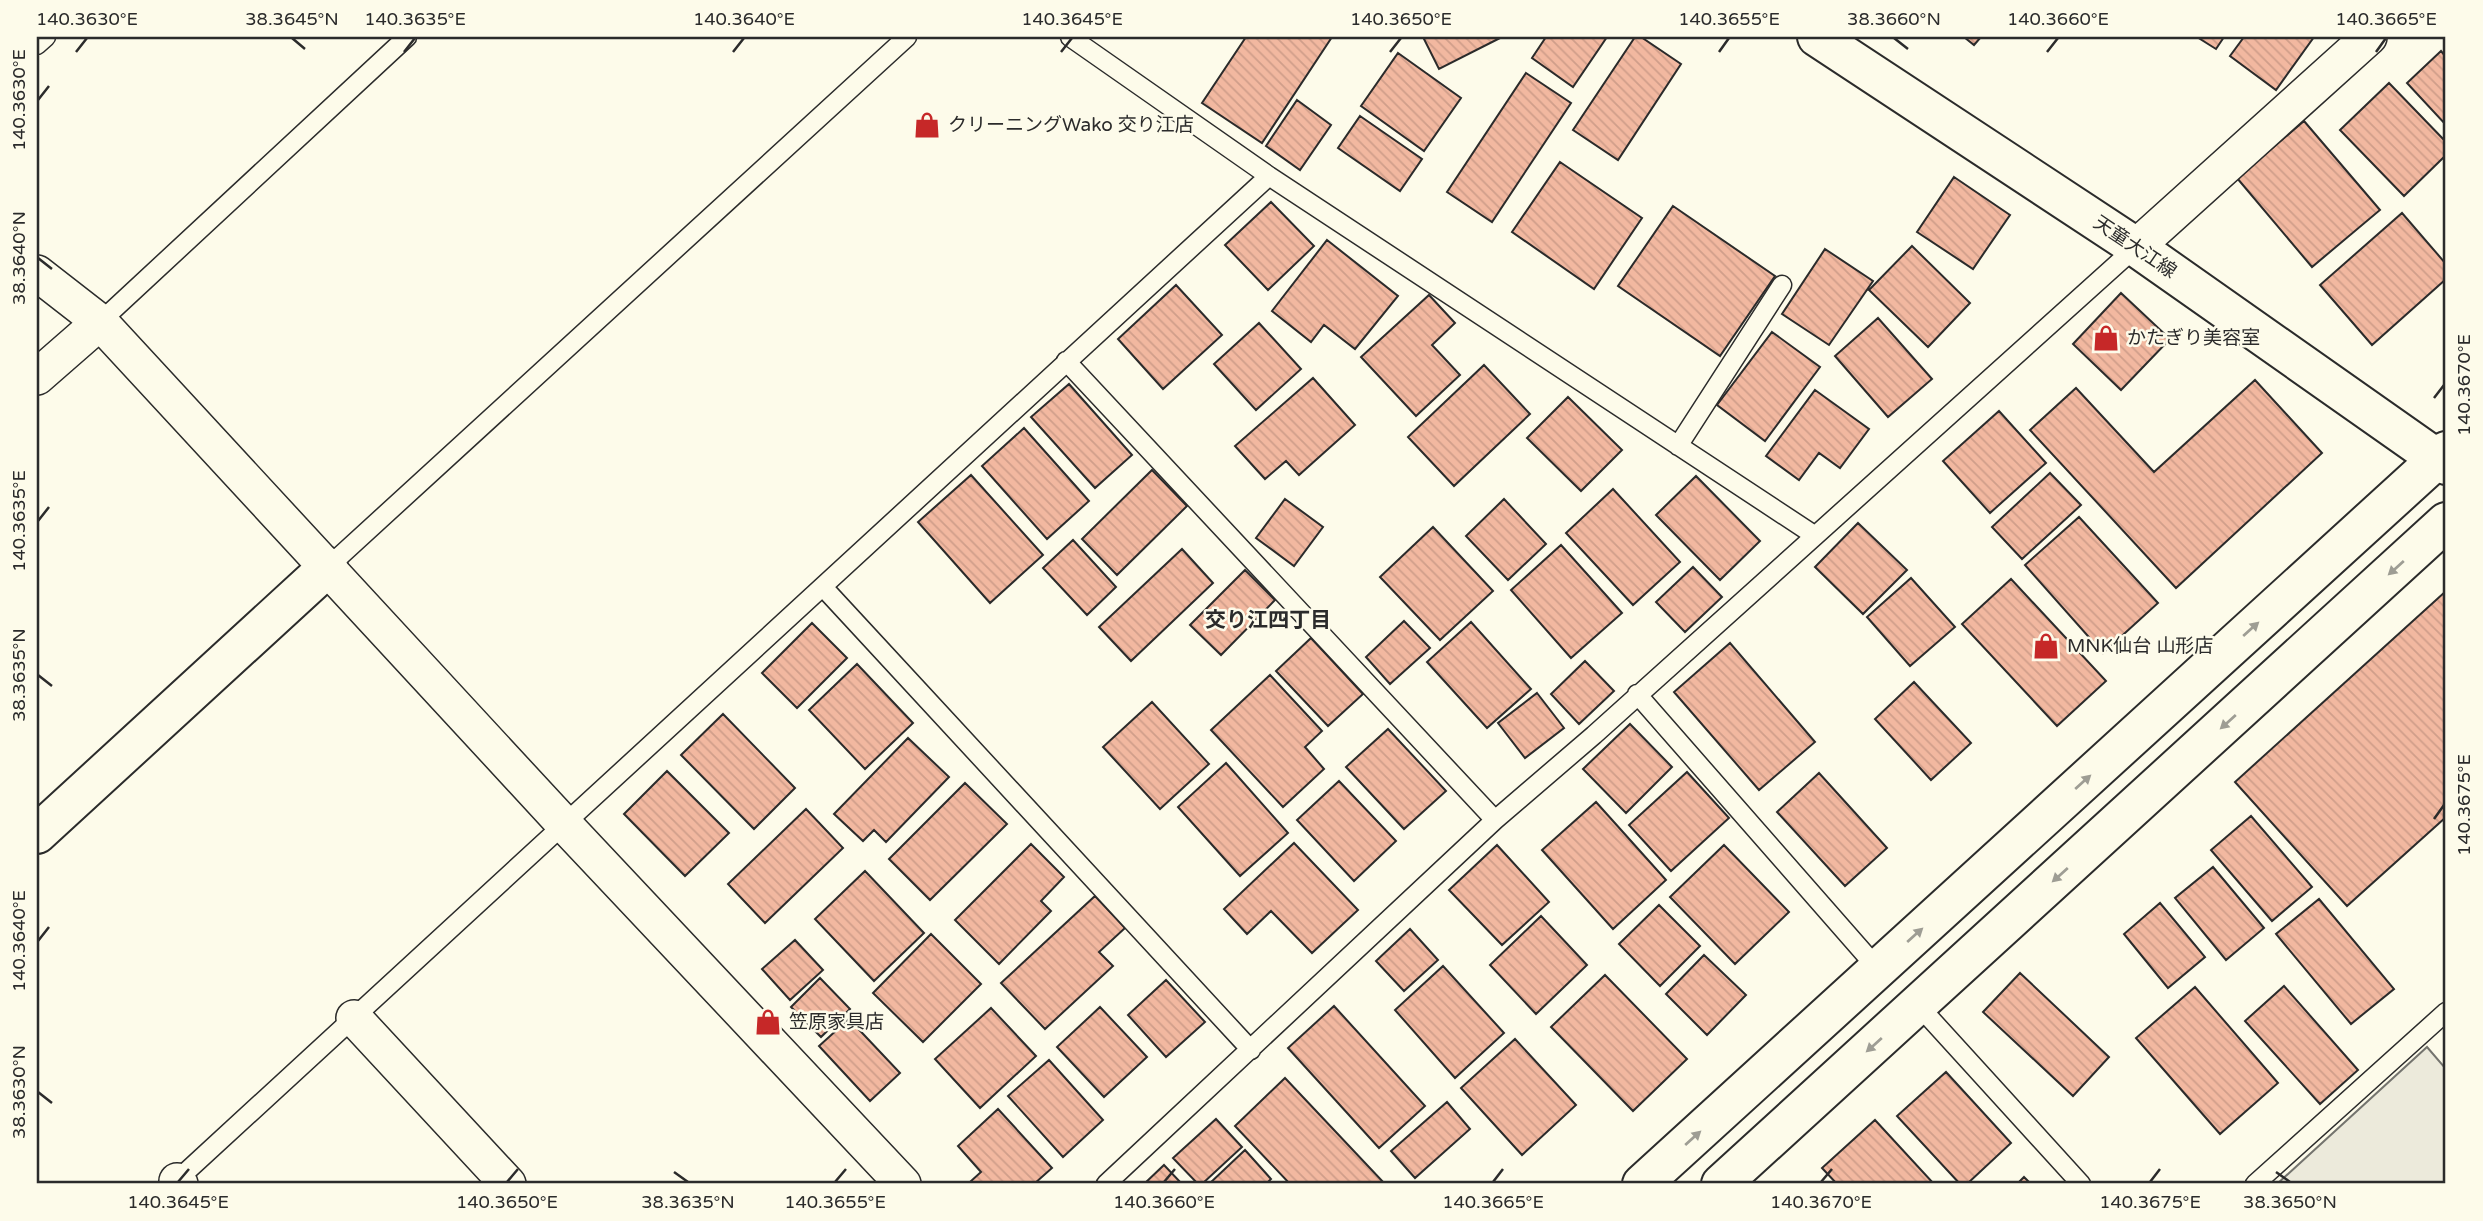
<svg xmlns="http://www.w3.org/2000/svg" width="2483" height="1221" font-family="'Varela Round','Noto Sans JP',sans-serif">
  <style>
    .parking { fill: #eceadb; stroke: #74746e; stroke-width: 2 }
    .building { fill: url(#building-back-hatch); stroke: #2b2b2b; stroke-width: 2 }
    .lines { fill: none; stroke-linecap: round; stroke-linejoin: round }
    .service-casing { stroke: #2b2b2b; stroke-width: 21 }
    .minor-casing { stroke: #2b2b2b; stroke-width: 38 }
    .tertiary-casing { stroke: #2b2b2b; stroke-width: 42 }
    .primary-casing { stroke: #2b2b2b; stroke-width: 42 }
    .service { stroke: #fdfbea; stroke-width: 18 }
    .minor { stroke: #fdfbea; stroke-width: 35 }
    .tertiary { stroke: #fdfbea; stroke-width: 38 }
    .primary { stroke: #fdfbea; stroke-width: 38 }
    .oneway { fill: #9e9d94 }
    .ticks { fill: none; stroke: #2b2b2b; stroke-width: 2.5 }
    .labels { text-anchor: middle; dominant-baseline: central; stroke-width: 5; stroke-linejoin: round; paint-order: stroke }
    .poi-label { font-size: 19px; fill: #2b2b2b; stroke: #fdfbea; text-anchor: start }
    .street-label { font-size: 19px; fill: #2b2b2b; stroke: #fdfbea }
    .neighbourhood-label { font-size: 21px; font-weight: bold; fill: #2b2b2b; stroke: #fdfbea }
    .neatline { fill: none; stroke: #2b2b2b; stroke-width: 2.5 }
    .ticks-label { font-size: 18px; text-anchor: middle; fill: #2b2b2b }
  </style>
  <defs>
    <pattern id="building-back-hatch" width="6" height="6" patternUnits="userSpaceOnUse" patternTransform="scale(1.75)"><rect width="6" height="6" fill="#f2b8a0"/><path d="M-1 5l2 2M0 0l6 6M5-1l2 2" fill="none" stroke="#d09e8a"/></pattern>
  </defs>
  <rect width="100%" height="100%" fill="#fdfbea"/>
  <path class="parking" d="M2427,1047l19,22v115h-169z"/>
  <path class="building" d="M1246,37h86l-70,106 -60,-40z
    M1423,37h79l-63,32z
    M1546,37h61l-34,50 -41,-29z
    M1635,37h6l40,27 -63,96 -45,-30z
    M1964,37h17l-7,8z
    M2197,37h27l-8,12z
    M2244,37h70l-38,53 -46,-34z
    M2441,51l5,6v68l-39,-42z
    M1398,53l63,45 -37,53 -63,-45z
    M1526,73l45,30 -79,119 -45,-30z
    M2389,83l57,59v13l-42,41 -64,-66z
    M1297,100l34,25 -31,45 -34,-24z
    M1360,116l62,43 -22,32 -62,-43z
    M2304,121l76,89 -68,57 -75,-89z
    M1560,162l82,56 -48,71 -82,-57z
    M1954,177l56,38 -37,54 -56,-37z
    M1271,202l43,44 -46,44 -43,-45z
    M1673,206l102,70 -55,80 -102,-70z
    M2402,213l44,51v15l-74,66 -52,-60z
    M1327,240l71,56 -43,53 -31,-24 -13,17 -39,-31z
    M1912,246l58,57 -42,44 -59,-57z
    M1825,249l48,32 -44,64 -47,-31z
    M1176,285l46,50 -59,54 -45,-50z
    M2121,293l49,46 -49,51 -48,-46z
    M1429,295l26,28 -23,22 28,30 -44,41 -55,-59z
    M1878,318l54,61 -44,38 -53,-61z
    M1259,323l42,46 -45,41 -42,-46z
    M1772,332l48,35 -55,74 -48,-36z
    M1484,365l46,49 -76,72 -46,-49z
    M1313,378l42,47 -56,50 -13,-14 -21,18 -30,-33z
    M2255,380l67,73 -146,135 -146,-158 46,-42 78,84z
    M1069,384l63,71 -37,33 -64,-71z
    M1815,390l54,39 -29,39 -21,-15 -20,27 -33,-24z
    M1568,397l54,53 -41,41 -54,-53z
    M1999,411l47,52 -56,50 -47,-52z
    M1024,428l65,73 -42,38 -65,-73z
    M1152,470l35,36 -70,69 -35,-36z
    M2050,473l31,32 -59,54 -30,-32z
    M971,475l72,80 -53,48 -72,-81z
    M1696,476l64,65 -40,39 -64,-65z
    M1613,489l67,73 -47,43 -67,-72z
    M1285,499l38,28 -29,39 -38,-28z
    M1504,499l42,45 -38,36 -42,-44z
    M2079,517l79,86 -55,50 -78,-88z
    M1858,523l49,47 -44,44 -48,-47z
    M1433,527l60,64 -53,49 -60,-63z
    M1073,540l43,47 -29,28 -44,-47z
    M1561,545l61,68 -51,45 -60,-68z
    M1182,549l31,34 -82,78 -32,-34z
    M1693,567l29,30 -37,35 -29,-30z
    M1245,570l30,30 -54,55 -31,-30z
    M1911,578l44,49 -45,39 -43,-49z
    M2011,579l95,102 -49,45 -95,-102z
    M2446,591v226l-99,89 -112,-124z
    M1404,621l26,27 -40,36 -24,-27z
    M1471,622l60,67 -44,39 -60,-66z
    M812,623l35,35 -50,50 -35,-35z
    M1311,638l52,56 -35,32 -52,-55z
    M1730,643l85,99 -56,48 -85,-98z
    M1585,661l29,30 -35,33 -28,-30z
    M857,664l56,59 -48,46 -56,-59z
    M1270,675l52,56 -17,16 19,22 -41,38 -72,-77z
    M1914,682l57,61 -40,37 -56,-61z
    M1537,693l27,35 -39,30 -27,-35z
    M1152,702l57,62 -49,45 -57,-62z
    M723,714l72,74 -41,41 -73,-74z
    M1630,724l42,43 -46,46 -43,-44z
    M1388,729l58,62 -42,38 -58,-62z
    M908,738l41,39 -63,65 -12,-12 -11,11 -29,-27z
    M1226,763l62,70 -48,43 -62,-69z
    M667,771l62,62 -44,43 -61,-62z
    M1687,772l42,46 -58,53 -42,-46z
    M1819,773l68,75 -42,38 -68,-74z
    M1339,781l57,60 -42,40 -57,-61z
    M965,783l42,41 -77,76 -41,-41z
    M1596,802l70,78 -53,49 -71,-79z
    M806,809l37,39 -78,75 -37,-39z
    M2251,816l61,71 -40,34 -61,-71z
    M1294,843l64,67 -46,43 -41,-42 -24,23 -23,-25z
    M1031,844l33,33 -23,24 10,10 -52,53 -44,-44z
    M1497,845l52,57 -47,43 -53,-55z
    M1724,845l65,67 -54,52 -65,-67z
    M2213,867l51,61 -38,32 -51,-62z
    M865,871l59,62 -50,48 -59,-62z
    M1095,896l30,32 -26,24 14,14 -68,63 -44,-46z
    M2319,899l75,90 -43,35 -75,-90z
    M2160,903l45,54 -37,31 -44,-54z
    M1659,905l41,41 -40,40 -41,-42z
    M1541,916l46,49 -51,49 -46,-49z
    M1410,929l28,31 -34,31 -28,-30z
    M931,934l50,50 -58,58 -50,-49z
    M795,940l28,30 -33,30 -28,-31z
    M1704,955l42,40 -39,40 -41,-41z
    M1443,966l61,67 -49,45 -60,-68z
    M2020,973l89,84 -36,39 -90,-84z
    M1605,975l82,84 -54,52 -82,-84z
    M820,978l30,31 -29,28 -30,-30z
    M1166,980l39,42 -39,35 -38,-42z
    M2284,986l74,84 -38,34 -75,-83z
    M2195,987l83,96 -58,51 -84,-96z
    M1334,1006l91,100 -46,42 -91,-100z
    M1100,1007l47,50 -43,40 -47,-50z
    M991,1008l45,48 -56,52 -45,-49z
    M849,1019l51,54 -30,28 -51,-55z
    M1515,1039l61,66 -54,50 -61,-67z
    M1049,1060l54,60 -40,37 -55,-61z
    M1946,1072l65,71 -44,41h-7l-63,-68z
    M1285,1078l100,106h-95l-55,-58z
    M1447,1102l23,27 -55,49 -24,-27z
    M998,1109l54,59 -18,16h-63l-1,-2 11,-10 -23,-26z
    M1216,1119l26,28 -40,37h-4l-25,-26z
    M1875,1120l59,64h-97l-15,-16z
    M1245,1150l26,29 -5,5h-57z
    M1164,1165l18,19h-38z
    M2024,1177l7,7h-14z"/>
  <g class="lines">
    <g class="service-casing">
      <path id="service" d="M1070,37l199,139 545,359
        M37,45l9,-8
        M100,322l307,-285
        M1066,361l429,459
        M1678,446l104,-161
        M328,567l579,-530
        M823,587l428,463
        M1637,694l241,275
        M1918,1005l163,179
        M174,1183l1095,-1007
        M1106,1184l389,-364 99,-85 542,-488
        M2255,1184l191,-172"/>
    </g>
    <g class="minor-casing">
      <path id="minor" d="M2136,247l233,-210
        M37,273l63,49 463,501 340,361
        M37,377l63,-55
        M354,1018l154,166
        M177,1181l3,3"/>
    </g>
    <g class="tertiary-casing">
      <path id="tertiary" d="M37,834l291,-267
        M1642,1184l804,-733
        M1721,1184l725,-662"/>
    </g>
    <g class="primary-casing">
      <path id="primary" d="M1817,37l319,210 310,218"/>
    </g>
    <use href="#service" class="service"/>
    <use href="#minor" class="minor"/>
    <use href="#tertiary" class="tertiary"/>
    <use href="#primary" class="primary"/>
  </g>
  <defs><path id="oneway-solid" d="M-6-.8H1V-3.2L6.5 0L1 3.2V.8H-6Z" transform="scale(1.75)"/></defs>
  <g class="oneway">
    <use href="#oneway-solid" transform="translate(2396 568) rotate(138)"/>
    <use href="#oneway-solid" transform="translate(2251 629) rotate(-42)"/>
    <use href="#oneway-solid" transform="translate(2228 722) rotate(138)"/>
    <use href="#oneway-solid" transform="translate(2083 782) rotate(-42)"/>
    <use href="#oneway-solid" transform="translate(2060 875) rotate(138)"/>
    <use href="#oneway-solid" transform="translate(1915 935) rotate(-42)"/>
    <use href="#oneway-solid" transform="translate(1874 1045) rotate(138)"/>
    <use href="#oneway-solid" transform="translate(1693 1138) rotate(-42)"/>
  </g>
  <path class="ticks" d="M292,38l13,11M1894,38l14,11M76,52l11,-14M404,52l11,-14M733,52l11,-14M1061,52l11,-14M1390,52l11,-14M1719,52l10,-14M2047,52l11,-14M2376,52l10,-14M38,100l11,-14M38,258l14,11M2434,398l10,-13M38,521l11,-14M38,675l14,11M2434,819l10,-14M38,941l11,-14M38,1092l14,11M674,1172l14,10M2276,1172l14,10M178,1182l11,-13M507,1182l11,-13M835,1182l11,-13M1164,1182l11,-13M1493,1182l10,-13M1821,1182l11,-13M2150,1182l10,-13"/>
  <defs>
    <g id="shop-bare" transform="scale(2.1)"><path d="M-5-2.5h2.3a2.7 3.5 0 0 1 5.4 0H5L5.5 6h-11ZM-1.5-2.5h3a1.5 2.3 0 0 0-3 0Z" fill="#c62828" stroke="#fdfbea" stroke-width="2.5" paint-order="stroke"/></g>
  </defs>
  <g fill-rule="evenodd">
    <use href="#shop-bare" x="927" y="125"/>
    <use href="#shop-bare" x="2106" y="338"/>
    <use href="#shop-bare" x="2046" y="646"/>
    <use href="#shop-bare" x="768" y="1022"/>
  </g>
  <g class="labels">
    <g class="poi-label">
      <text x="948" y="125">クリーニングWako 交り江店</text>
      <text x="2127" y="338">かたぎり美容室</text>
      <text x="2067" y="646">MNK仙台 山形店</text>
      <text x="789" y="1022">笠原家具店</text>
    </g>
    <g class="street-label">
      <text transform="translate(2135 247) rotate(34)">天童大江線</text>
    </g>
    <g class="neighbourhood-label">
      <text x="1268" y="620">交り江四丁目</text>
    </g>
  </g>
  <rect width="2483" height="1221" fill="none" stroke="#fdfbea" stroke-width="77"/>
  <rect x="38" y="38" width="2406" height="1144" class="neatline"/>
  <g class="ticks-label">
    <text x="87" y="25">140.3630°E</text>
    <text x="292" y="25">38.3645°N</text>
    <text x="415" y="25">140.3635°E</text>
    <text x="744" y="25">140.3640°E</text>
    <text x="1072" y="25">140.3645°E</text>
    <text x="1401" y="25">140.3650°E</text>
    <text x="1729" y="25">140.3655°E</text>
    <text x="1894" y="25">38.3660°N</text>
    <text x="2058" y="25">140.3660°E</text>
    <text x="2386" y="25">140.3665°E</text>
    <text transform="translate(19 100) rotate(-90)" y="6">140.3630°E</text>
    <text transform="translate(19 258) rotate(-90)" y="6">38.3640°N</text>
    <text transform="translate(2464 385) rotate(-90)" y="6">140.3670°E</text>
    <text transform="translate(19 521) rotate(-90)" y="6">140.3635°E</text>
    <text transform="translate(19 675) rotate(-90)" y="6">38.3635°N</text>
    <text transform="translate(2464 805) rotate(-90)" y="6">140.3675°E</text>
    <text transform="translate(19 941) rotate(-90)" y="6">140.3640°E</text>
    <text transform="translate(19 1092) rotate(-90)" y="6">38.3630°N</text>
    <text x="178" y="1208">140.3645°E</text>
    <text x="507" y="1208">140.3650°E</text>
    <text x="688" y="1208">38.3635°N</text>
    <text x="835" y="1208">140.3655°E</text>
    <text x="1164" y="1208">140.3660°E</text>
    <text x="1493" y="1208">140.3665°E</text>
    <text x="1821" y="1208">140.3670°E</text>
    <text x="2150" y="1208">140.3675°E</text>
    <text x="2290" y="1208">38.3650°N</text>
  </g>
</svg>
